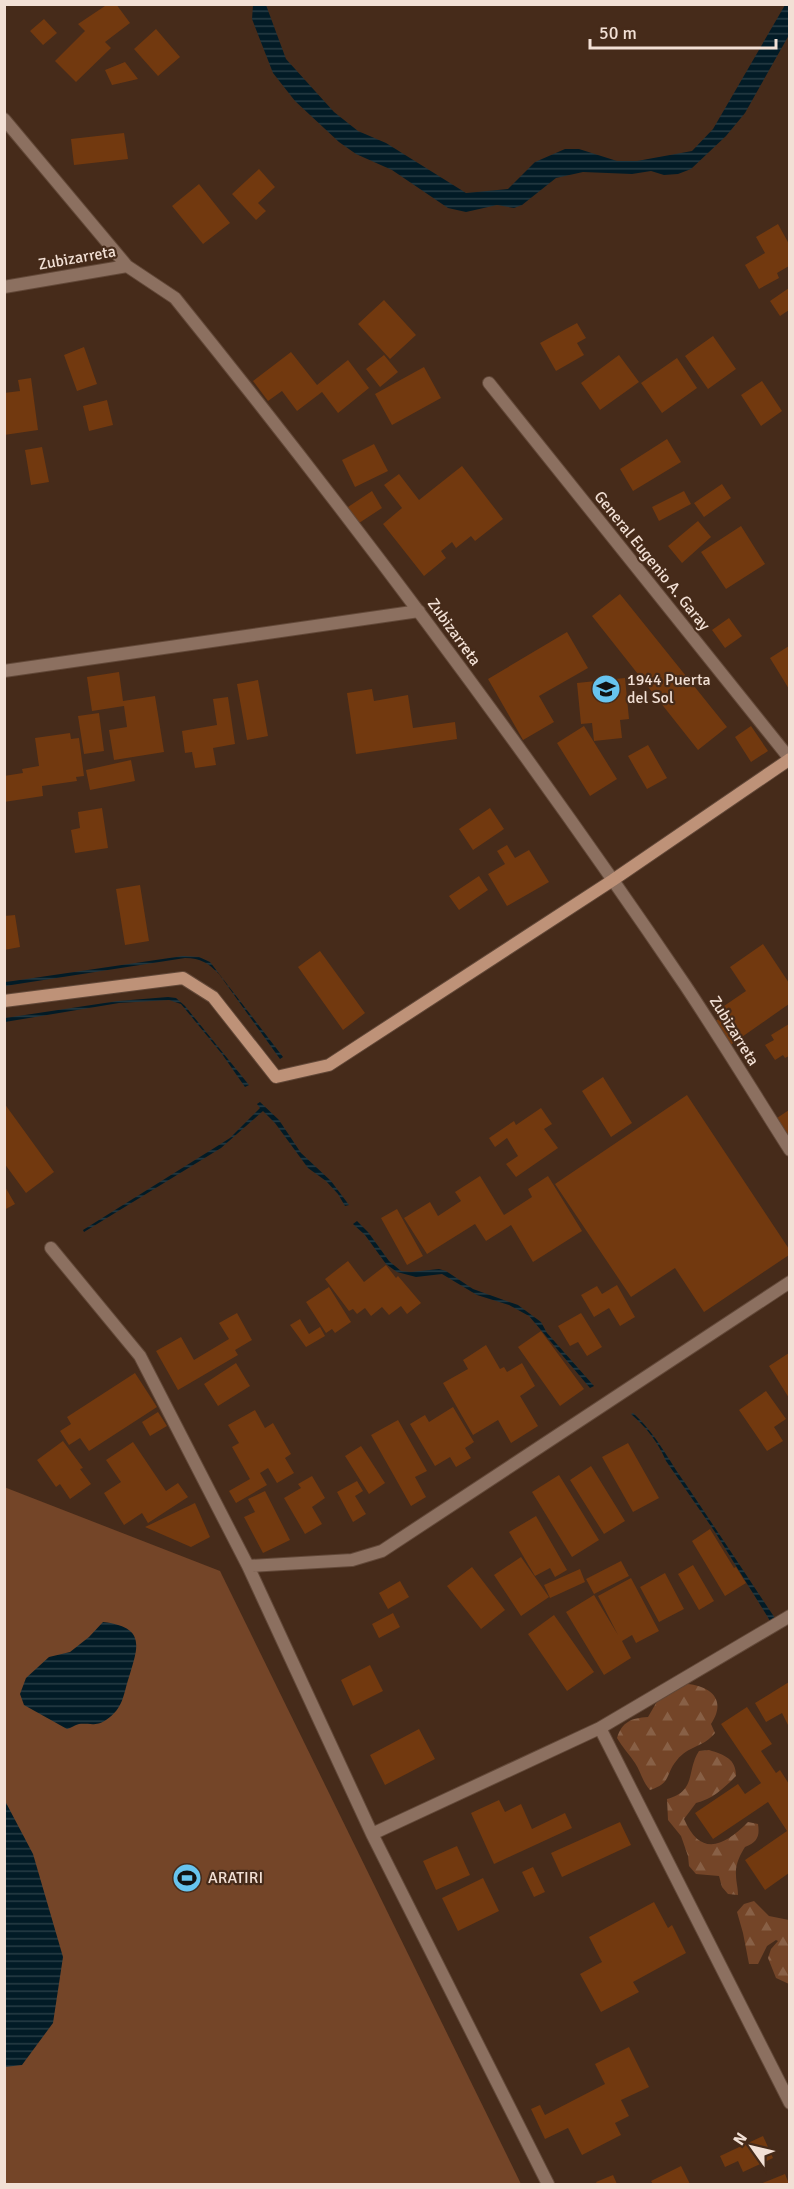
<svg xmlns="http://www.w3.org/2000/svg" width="794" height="2189" font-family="Signika,sans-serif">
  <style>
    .forest { fill: url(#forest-firs) }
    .pitch { fill: #744528 }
    .water { fill: url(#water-rules) }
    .building { fill: #72390f }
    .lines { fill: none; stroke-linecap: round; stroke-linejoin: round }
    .street-casing { stroke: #624838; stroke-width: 14 }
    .secondary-casing { stroke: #624838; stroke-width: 14 }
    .street { stroke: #8c7060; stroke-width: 12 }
    .secondary { stroke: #be9278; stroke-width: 12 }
    .labels { text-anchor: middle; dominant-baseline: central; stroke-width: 4.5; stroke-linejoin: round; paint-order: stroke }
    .street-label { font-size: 16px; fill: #f2e0d5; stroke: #462b1a }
    .poi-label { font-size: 16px; fill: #f2e0d5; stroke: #462b1a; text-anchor: start }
  </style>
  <defs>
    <pattern id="forest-firs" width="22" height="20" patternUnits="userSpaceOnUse" patternTransform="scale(1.5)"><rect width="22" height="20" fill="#744528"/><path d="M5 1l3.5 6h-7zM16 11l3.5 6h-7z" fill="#886046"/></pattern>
    <pattern id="water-rules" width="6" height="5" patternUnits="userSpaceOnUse" patternTransform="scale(1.5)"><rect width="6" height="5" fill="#021b26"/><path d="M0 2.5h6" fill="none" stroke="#273c45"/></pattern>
  </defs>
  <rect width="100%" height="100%" fill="#462b1a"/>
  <path class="forest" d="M687,1684c24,2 40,16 24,40l4,9c-11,14 -27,13 -38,27 -12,14 -5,23 -27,30 -8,-9 -9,-18 -15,-27 -5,-8 -13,-16 -18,-25 5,-16 14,-20 31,-21l11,-19z
    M709,1750c16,5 27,9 27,26 -12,12 -23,23 -40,27l-12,16c17,39 40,27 64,3l10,2c2,13 -1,18 -13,23 -5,8 -10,18 -9,28 0,7 2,12 2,20l-10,-1 -6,-7 -3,-11 -23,-2 -7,-8 -1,-10 -7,-20 -13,-16 -1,-21c30,-8 19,-28 32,-48z
    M754,1901l15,15 20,4v64l-13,-6 -8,-20 3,-9 7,-8 -2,-1 -9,6 -9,18h-9l-6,-31 -6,-21 7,-8z"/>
  <path class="pitch" d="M4,1487l216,84 301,613h-516z"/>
  <path class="water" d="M253,5h13l20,54 48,53 24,19 28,12 80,50 42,-4 27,-27 30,-13h14l38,12h20l55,-10 21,-22 72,-124h4v30l-44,78 -19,23 -35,33 -13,5 -14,1 -13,-4 -19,3 -49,-2 -27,6 -34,27 -8,3 -17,-3 -31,7 -18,-4 -56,-38 -36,-16 -17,-12 -44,-41 -22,-28 -21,-54z
    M183,956l16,1 11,5 73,95 -3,2 -61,-85c-11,-11 -18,-16 -34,-16l-180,28v-4l8,-1z
    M168,997l8,1 9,8 64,79 -4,2 -23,-33 -41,-50 -12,-4 -50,3 -114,19v-4l113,-17z
    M260,1102l19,18 22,33 30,28 18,24 -4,1 -7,-12 -12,-13 -18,-13 -33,-45 -12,-12 -42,37 -137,84 -1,-2 136,-85 11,-7 30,-30 -3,-4z
    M357,1221l11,11 21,29 12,10 10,1 28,-3 7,2 27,18 45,16 23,17 6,11 47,53 -4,2 -61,-72 -20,-11 -32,-10 -35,-21 -26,3 -19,-5 -11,-8 -21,-29 -12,-11z
    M633,1413c24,22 34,45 52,70 31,46 61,92 92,138l-5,3 -57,-92 -49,-71c-8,-19 -20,-34 -35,-47z
    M103,1622c42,5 36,23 26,55 -6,18 -5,31 -23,43 -11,7 -16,3 -27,4 -4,1 -8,4 -12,5l-43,-24 -4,-11 6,-16 23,-21 21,-5 19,-15z
    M4,1799l29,55 30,103 -10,66 -31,42 -17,2z"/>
  <path class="building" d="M108,4h8l14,19 -25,19 6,6 -35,34 -21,-21 30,-30 -7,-7z
    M44,19l13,14 -14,12 -13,-14z
    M156,29l24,28 -22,19 -24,-27z
    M125,62l13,17 -26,6 -7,-15z
    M124,133l4,26 -54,6 -3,-26z
    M259,169l16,18 -17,16 8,8 -10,9 -24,-26z
    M199,184l31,39 -27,21 -31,-38z
    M778,224l11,20v22l-12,7 2,5 -20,11 -14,-24 20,-12 -9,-16z
    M789,288v22l-9,6 -10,-15z
    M384,300l32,35 -26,24 -32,-35z
    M577,323l9,15 -9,5 7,12 -28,16 -16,-28z
    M713,336l23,33 -28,20 -23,-33z
    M84,347l13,37 -20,7 -13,-36z
    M291,352l26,33 31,-25 21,28 -31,25 -16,-21 -25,19 -15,-20 -14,10 -15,-20z
    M384,355l14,17 -18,15 -14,-18z
    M619,355l20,27 -39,28 -19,-27z
    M677,358l20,30 -35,25 -21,-30z
    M424,367l17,31 -49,27 -17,-31z
    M31,378l7,52 -34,5v-42l16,-2 -2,-11z
    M762,381l20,30 -21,15 -20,-31z
    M107,400l6,25 -24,6 -6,-25z
    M667,439l14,23 -48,29 -13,-22z
    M374,444l14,27 -33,16 -13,-27z
    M42,447l7,35 -18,3 -6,-35z
    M462,466l41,53 -28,22 -4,-5 -15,12 -4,-6 -11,9 5,7 -22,18 -41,-52 19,-16 -18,-23 15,-11 20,26z
    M722,484l9,14 -27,19 -10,-14z
    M372,491l10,17 -26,17 -11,-16z
    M684,491l7,13 -32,17 -7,-14z
    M698,521l13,16 -29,26 -14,-17z
    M741,526l24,38 -39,25 -25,-37z
    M620,594l107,133 -29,23 -106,-134z
    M729,618l13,18 -17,12 -13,-18z
    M567,632l21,36 -49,28 15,26 -31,18 -35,-61z
    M789,646v43l-19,-31z
    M119,672l4,29 32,-5 9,56 -50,8 -5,-30 18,-3 -3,-21 -32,5 -5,-34z
    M625,678l4,41 -9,1 2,18 -28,3 -2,-18 -11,1 -4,-41z
    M258,680l10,56 -21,4 -10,-56z
    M372,689l2,12 34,-6 5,33 42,-6 2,17 -101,15 -9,-61z
    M228,697l7,47 -22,4 3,17 -21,3 -3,-16 -7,1 -3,-22 35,-6 -4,-26z
    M99,713l5,38 -20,3 -6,-38z
    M584,726l33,53 -27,17 -33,-53z
    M751,726l17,25 -17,11 -16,-25z
    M70,733l1,6 8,-1 5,38 -8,1 1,4 -35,5 1,10 -39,6v-26l19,-3 -1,-4 17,-3 -4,-28z
    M648,745l19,33 -20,11 -19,-33z
    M131,760l4,21 -45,9 -4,-20z
    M102,808l6,40 -33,5 -4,-23 9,-2 -2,-16z
    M490,808l14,21 -31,21 -14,-21z
    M507,845l8,13 14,-8 20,32 -42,24 -19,-32 17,-10 -8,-13z
    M479,876l9,14 -29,20 -10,-14z
    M140,885l9,56 -24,4 -9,-56z
    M15,915l5,32 -16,3v-34z
    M763,944l26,39v21l-60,42 -16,-23 15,-11 -4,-6 22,-15 -16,-24z
    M320,951l45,62 -22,17 -45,-63z
    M789,1024v32l-4,2 -2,-3 -8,5 -10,-15 9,-5 -3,-5z
    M603,1077l29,46 -21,14 -29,-46z
    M687,1095l102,154v6l-85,57 -29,-44 -44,29 -76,-113z
    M4,1103l50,69 -28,21 -22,-30z
    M541,1108l11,16 -8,5 14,19 -42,29 -10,-13 12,-8 -11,-18 -12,9 -6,-9 25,-17 2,4z
    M789,1110v25l-4,3 -11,-18z
    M480,1176l24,39 28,-18 -4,-8 20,-13 34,55 -49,31 -22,-37 -25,16 -11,-17 -48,30 -23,-36 26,-16 8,14 23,-15 -6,-9z
    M4,1185l11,19 -11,6z
    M397,1209l26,47 -16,9 -26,-47z
    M348,1261l16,21 22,-17 10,13 2,-2 23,27 -14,11 -6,-8 -12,9 -7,-8 -11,9 -6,-8 -8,6 -4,-5 -4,2 -24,-32z
    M617,1285l18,32 -15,9 -11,-18 -15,9 -13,-22 16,-9 5,8z
    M329,1287l22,35 -16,11 -3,-4 -6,4 -20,-31z
    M237,1313l15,27 -17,10 3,5 -60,35 -22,-39 25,-14 13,23 35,-21 -10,-16z
    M581,1313l21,34 -15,9 -9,-14 -8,4 -12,-20z
    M300,1319l9,15 11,-7 5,9 -19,11 -16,-22z
    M541,1331l43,58 -24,17 -42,-59z
    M486,1345l14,24 4,-2 3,5 15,-9 13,23 -15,10 18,30 -27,17 -13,-23 -25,15 -30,-52 25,-14 -5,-9z
    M789,1353v45l-20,-32z
    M236,1363l14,23 -32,20 -14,-22z
    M135,1373l22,34 -68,44 -9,-13 -11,7 -9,-14 11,-7 -4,-7z
    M766,1391l20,28 -12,8 9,14 -16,10 -28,-41z
    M453,1407l21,35 -9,6 6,10 -15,9 -6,-10 -15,9 -25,-42 15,-9 4,7z
    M255,1410l10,18 8,-5 18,31 -6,4 9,15 -17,10 -9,-15 -8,5 7,12 -31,18 -7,-12 21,-12 -18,-32 7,-4 -11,-18z
    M158,1412l9,14 -17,10 -8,-14z
    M398,1420l29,51 -12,6 11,20 -15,9 -40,-71z
    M63,1441l20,27 -3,1 11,15 -21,15 -10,-15 -4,3 -19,-27z
    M133,1442l33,49 12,-8 10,14 -40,26 -6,-10 -18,12 -20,-32 17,-11 -15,-22z
    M628,1443l31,55 -26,14 -31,-55z
    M361,1446l24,37 -16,11 -24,-38z
    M591,1466l34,55 -21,13 -34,-54z
    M559,1475l40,65 -27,17 -40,-65z
    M312,1476l13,22 -13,9 10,17 -17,10 -21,-36 17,-10 -3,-4z
    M357,1481l6,10 -8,5 11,18 -13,8 -16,-30z
    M265,1491l25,49 -27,13 -19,-36 11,-5 -7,-13z
    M195,1503l15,34 -19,10 -46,-20z
    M536,1516l31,54 -12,7 -5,-9 -15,8 -26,-44z
    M710,1529l24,39 2,-1 10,16 -21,13 -33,-55z
    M521,1557l28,40 -28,19 -27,-41z
    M621,1561l8,15 -35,18 -8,-15z
    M693,1565l21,36 -15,9 -21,-36z
    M472,1567l33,43 -24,19 -34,-43z
    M580,1569l5,13 -35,16 -6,-13z
    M665,1573l19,36 -25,13 -19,-35z
    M631,1578l28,53 -23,12 -4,-8 -10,6 9,17 -27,17 -38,-63 28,-17 24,40 -20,-39z
    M400,1581l9,16 -21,12 -9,-16z
    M393,1613l7,14 -21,11 -7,-14z
    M554,1615l40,57 -27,19 -39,-57z
    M370,1665l13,26 -30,15 -12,-26z
    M789,1682v45l-7,-14 -16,9 -11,-19z
    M747,1707l25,37 -11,7 15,22 4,-3 9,14v89l-24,17 -20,-30 42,-29 -19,-29 -55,37 -18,-26 43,-29 7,10 16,-11 -40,-59z
    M419,1729l16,30 -50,26 -15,-30z
    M499,1800l6,12 16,-8 11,25 33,-16 7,15 -78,36 -23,-51z
    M620,1822l11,23 -69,32 -11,-24z
    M457,1846l13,29 -34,15 -13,-29z
    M533,1867l12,25 -11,5 -12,-25z
    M483,1878l16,33 -41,20 -16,-33z
    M654,1902l14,26 4,-3 14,28 -53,29 6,10 -38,20 -21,-38 22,-12 -13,-25z
    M629,2047l20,40 -28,13 8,16 -14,7 6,12 -39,20 -14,-27 -23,11 -14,-30 9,-4 5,10 60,-31 -10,-20z
    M763,2136l10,22 -30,14 -5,-11 -13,6 -5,-11z
    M681,2166l9,18h-37l-2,-3z
    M785,2174l4,10h-29z
    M613,2175l4,9h-20l-1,-2z"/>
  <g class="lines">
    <g class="street-casing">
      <path id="street" d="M4,119l123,147
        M4,287l123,-21 48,32c179,222 350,451 510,687 36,54 70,110 105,165
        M489,383l301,376
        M4,671l415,-60
        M51,1248l89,108 108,210 124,268 176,350
        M248,1566l104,-6 30,-9 408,-269
        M600,1728l190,375
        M372,1834l228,-106 190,-112"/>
    </g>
    <g class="secondary-casing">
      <path id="secondary" d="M4,1001l179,-23 30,19 63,80 53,-12 284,-185 177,-121"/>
    </g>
    <use href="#street" class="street"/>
    <use href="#secondary" class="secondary"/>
  </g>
  <defs>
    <g id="school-disc" transform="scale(1.5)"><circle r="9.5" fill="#67c4ef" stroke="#462b1a"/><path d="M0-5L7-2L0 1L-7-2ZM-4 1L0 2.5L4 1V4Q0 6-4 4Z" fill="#111"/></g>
    <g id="stadium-disc" transform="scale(1.5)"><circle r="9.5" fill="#67c4ef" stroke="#462b1a"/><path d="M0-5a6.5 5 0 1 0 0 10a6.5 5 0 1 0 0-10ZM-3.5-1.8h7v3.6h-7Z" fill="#111"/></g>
  </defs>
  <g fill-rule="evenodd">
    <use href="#school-disc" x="606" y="689"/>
    <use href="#stadium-disc" x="187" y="1878"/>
  </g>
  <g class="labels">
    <g class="street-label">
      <text transform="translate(77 258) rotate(-10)">Zubizarreta</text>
      <text transform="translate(652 561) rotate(51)">General Eugenio A. Garay</text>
      <text transform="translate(454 632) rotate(54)">Zubizarreta</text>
      <text transform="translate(734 1031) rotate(58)">Zubizarreta</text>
    </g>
    <g class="poi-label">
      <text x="627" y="680">1944 Puerta<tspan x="627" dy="18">del Sol</tspan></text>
      <text x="208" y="1878">ARATIRI</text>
    </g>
  </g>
  <rect width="794" height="2189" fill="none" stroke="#f2e0d5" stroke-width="12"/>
  <g transform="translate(752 2147) rotate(304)" stroke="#462b1a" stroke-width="4.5" paint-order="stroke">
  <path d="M0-4.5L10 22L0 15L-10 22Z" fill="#f2e0d5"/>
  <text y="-9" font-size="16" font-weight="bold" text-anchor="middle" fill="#f2e0d5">N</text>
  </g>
  <path d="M590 39v9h186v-9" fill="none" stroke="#f2e0d5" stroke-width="3"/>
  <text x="599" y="39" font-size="18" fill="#f2e0d5" stroke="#462b1a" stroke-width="4.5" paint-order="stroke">50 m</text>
</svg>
